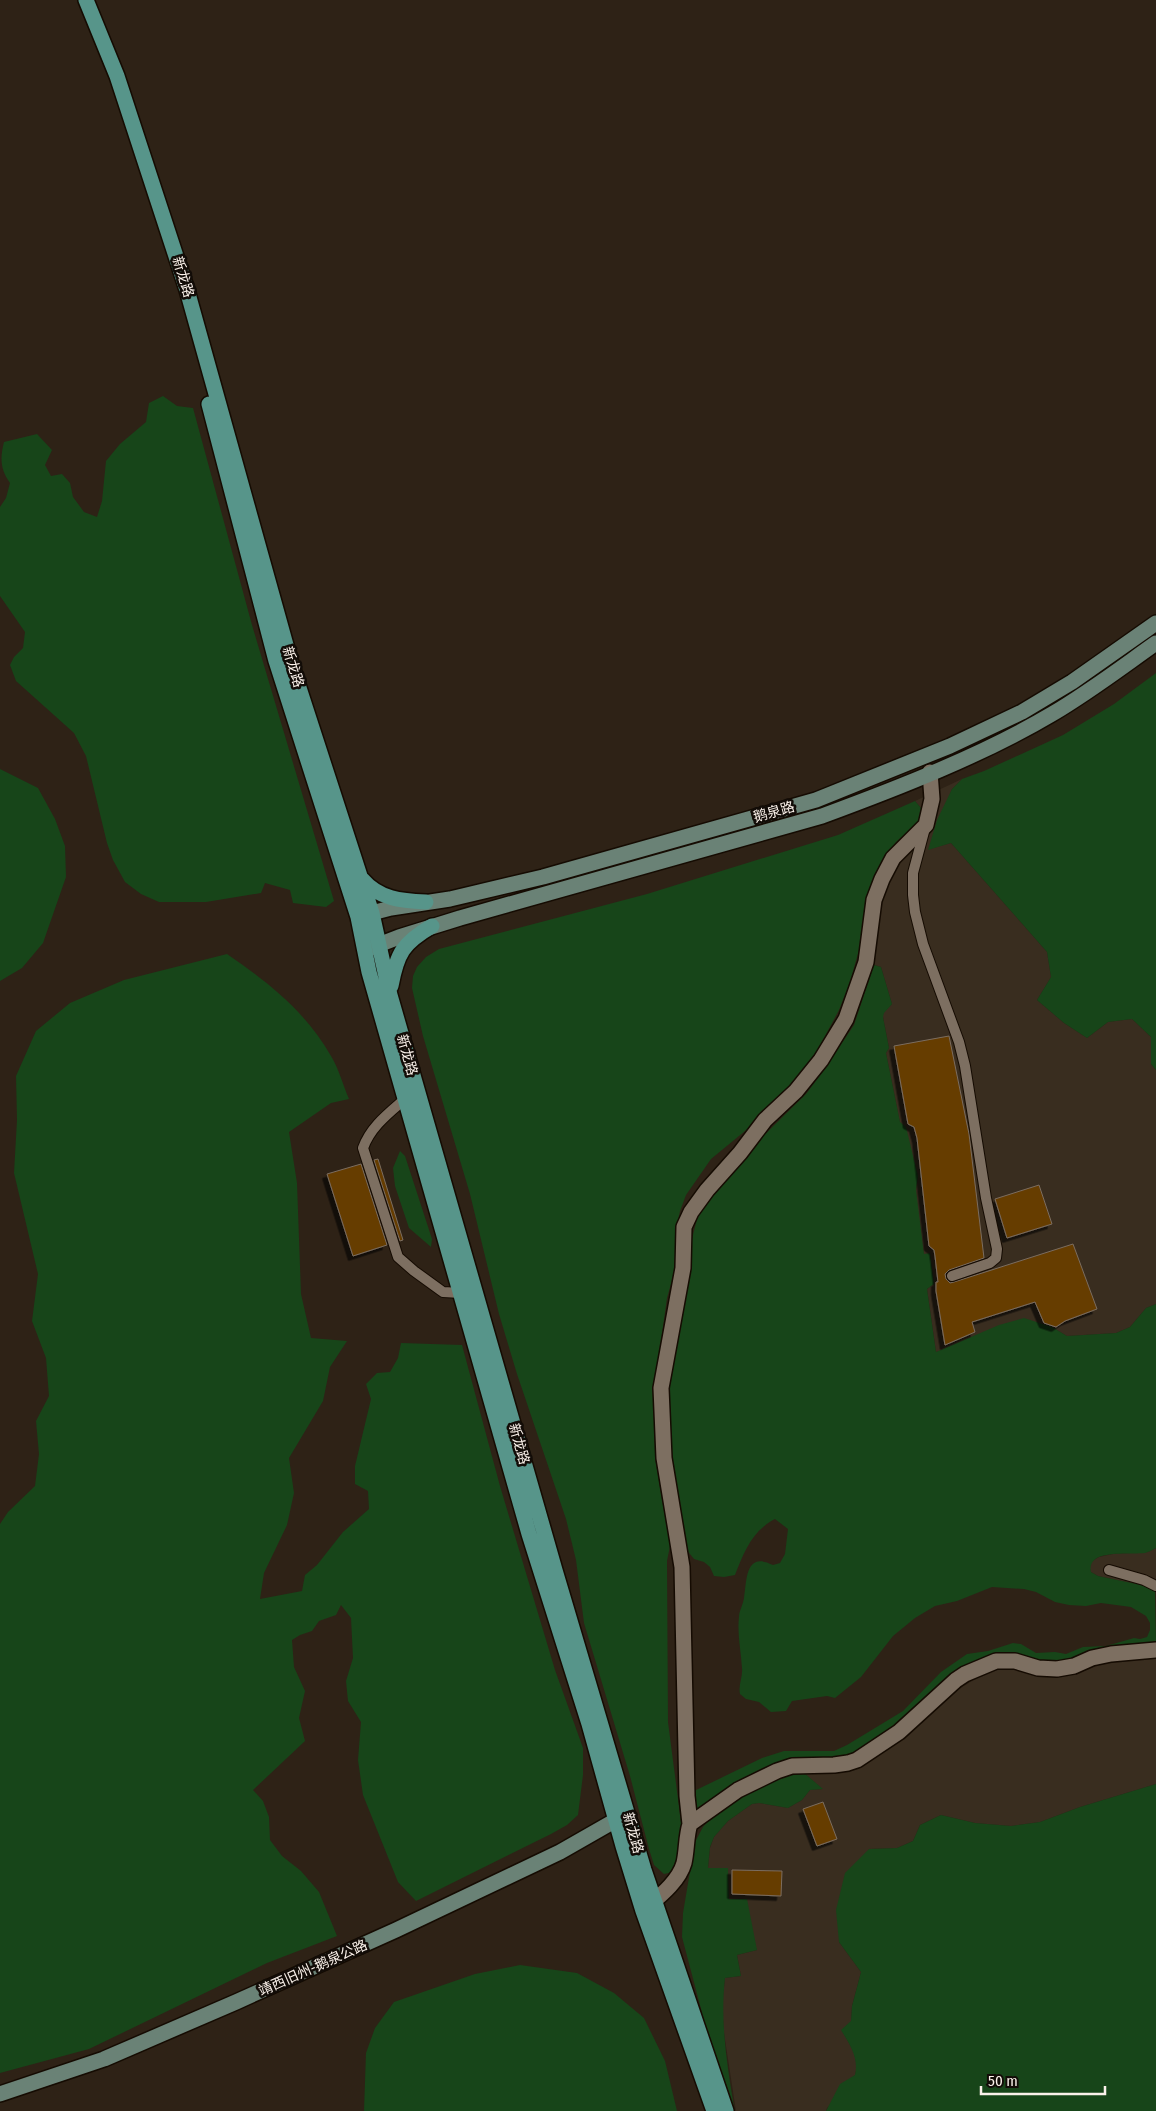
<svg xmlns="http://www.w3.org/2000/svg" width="1156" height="2111" font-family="'Fira Sans Condensed','Noto Sans SC',sans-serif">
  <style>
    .industrial { fill: #392d1f }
    .green { fill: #174519 }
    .building { fill: #663c03; stroke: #7b6d5f; filter: url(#shadow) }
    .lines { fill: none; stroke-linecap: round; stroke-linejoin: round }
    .lane-casing { stroke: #150b02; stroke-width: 12 }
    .street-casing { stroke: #150b02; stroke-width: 18 }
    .secondary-casing { stroke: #150b02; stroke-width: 18 }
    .primary-casing { stroke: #150b02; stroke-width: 18 }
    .lane { stroke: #7d6f61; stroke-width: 10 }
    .street { stroke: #7d6f61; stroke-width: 15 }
    .secondary { stroke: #6a8276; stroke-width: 15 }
    .primary { stroke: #57958a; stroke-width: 15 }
    .labels { text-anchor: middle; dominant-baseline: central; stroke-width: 5; stroke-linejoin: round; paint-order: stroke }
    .street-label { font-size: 14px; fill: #fbf2eb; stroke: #120c07 }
  </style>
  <defs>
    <filter id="shadow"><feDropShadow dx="-4.5" dy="4.5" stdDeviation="0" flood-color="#0009"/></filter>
  </defs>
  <rect width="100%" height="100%" fill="#2e2216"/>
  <path class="industrial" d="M962,779l-10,10 -23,60 22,-6 96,109 4,25 -14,23 27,23 23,15 21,-16 24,-3 19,18v27l5,6v234l-10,4 -16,19 -14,6 -49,3 -15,-9 -104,21 -12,4 -9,-63 7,-5 -4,-30h-6l-4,-21 -4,-43 2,-14 -18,-53 -14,-70 3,-5 -6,-31v-4l9,-9 -11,-37 -7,-2 1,-17 7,-58 21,-35 10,-6 5,-9 3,-32 -6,-7z
    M1156,1548v43l-10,-5 -48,-10 -7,-4 -2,-6 3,-5 7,-4 14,-3 35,-2z
    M1156,1656v128l-76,23 -40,15 -29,4 -36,-3 -34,-8 -21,10 -7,16 -16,7 -28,1 -30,93 22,30 -9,34 -1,16 -9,8 12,22 3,14 -2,9 -28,33 -1,3h-90l-12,-78 -2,-28 3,-27 16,-2 -4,-21 20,-5 -49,-82 2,-20 4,-11 6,-7 8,-9 24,-17 7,-1 29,5 14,-8 8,-10 12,-1 -19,-17 69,-15 14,-7 17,-13 46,-42 38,-23 10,-3 22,1z"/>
  <path class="green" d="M163,396l14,10 16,2 59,217 82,276 -8,6 -33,-4 -3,-13 -25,-7 -4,10 -55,9h-47l-18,-8 -16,-12 -12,-22 -6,-17 -21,-87 -12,-23 -58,-52 -6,-16 4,-8 9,-9 2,-16 -25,-36v-89l6,-9 4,-15c-10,-14 -10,-25 -6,-41l33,-8 15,16 -7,15 6,11 11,-2 8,9 3,14 11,15 13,5 5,-16 4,-40 14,-17 26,-22 3,-19z
    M1156,673v397l-5,-6v-27l-19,-18 -24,3 -21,16 -23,-15 -27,-23 14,-23 -4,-25 -96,-109 -23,7 9,-30 15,-31 10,-10 22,-8 79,-36 51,-31z
    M0,769l38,19 17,31 10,27 1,31 -23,66 -21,25 -22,13z
    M915,801l6,7 2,10 -27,24 -11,15 -35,125 -11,28 -22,41 -33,44 -22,22 -51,42 -25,36 -6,16 -3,14 -3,48 -7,25 -13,93 1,67 15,88 -3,15 1,161 13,100v23l-8,27 -9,2 -10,-9 -5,-16 -19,-73 -46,-153 -8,-63 -10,-41 -49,-145 -18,-60 -29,-120 -47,-158 -11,-48 1,-12 4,-9 9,-10 13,-8 208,-55 191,-59z
    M227,954c41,28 79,58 104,102 8,13 12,29 18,43l-18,4 -42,29 8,51 4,111 10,44 36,3 -17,26 -7,34 -34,57 5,35 -7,32 -23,48 -4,26 42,-8 3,-16 12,-10 26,-33 26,-23 -1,-18 -13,-7v-18l16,-67 -5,-15 11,-11 13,-1 8,-14 3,-15 61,2 38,141 55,184 28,78v27l-5,40 -11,10 -16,9 -135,67 -18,-19 -35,-87 -5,-35 3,-38 -13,-21 -2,-20 7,-23 -2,-40 -10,-13 -5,10 -17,6 -7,10 -12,4 -8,5 2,27 11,24 -6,27 6,23 -52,49 10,11 6,16 1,23 12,16 19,15 18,21 18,44 -70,27 -178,86 -89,24v-549l8,-12 27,-26 4,-32 -3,-33 13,-25 -3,-38 -14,-37 6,-47 -24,-101 3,-53 -1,-44 20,-45 34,-28 54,-23z
    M874,965l7,2 11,37 -8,9 -1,4 6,31 -3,5 14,69 6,5 12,49 -2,14 8,64 6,-1 4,31 -7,5 9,63 63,-27 25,-7 28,9 15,9 49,-3 14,-6 16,-19 10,-4v244c-4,2 -7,4 -11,5 -15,2 -59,-5 -54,19l7,4 48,10 9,3 1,53 -2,2 -93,19 -20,-2 -30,-8 -9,1 -39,13 -18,12 -16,18 -47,38 -29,20 -20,3 -23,-1 -26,3 -29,12 -49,33 -12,6 -2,-19 70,-34 22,-7h50l13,-6 56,-34 38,-39 26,-18 21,-3 25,-8 8,1 15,9 19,-1 11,2 17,-7 23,-1 28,-8 6,1 7,-2 3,-7v-7l-4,-7 -15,-9 -30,-4 -15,3 -17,-1 -14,-3 -19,-10 -12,-3 -32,-2 -35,14 -22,5 -20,12 -22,18 -32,41 -26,21 -8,-2 -35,5 -6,10 -15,1 -12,-10 -13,-3 -6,-5c-2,-9 3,-17 2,-26 -1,-17 -5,-34 -3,-51 0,-6 4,-12 5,-19 3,-18 1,-47 29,-33l7,-2 5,-9 3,-25 -13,-10c-23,12 -31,33 -40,56l-11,2 -10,-1 -4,-9 -6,-5 -10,-3 -8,-10 -5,-39 -6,-21 -5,-34 -3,-59 25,-157 7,-28 52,-63 55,-54 18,-24 30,-45z
    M400,1151l5,5 27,83 -1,8 -22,-19 -14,-42 -2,-18z
    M803,1772l20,17 -13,1 -8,10 -14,8 -29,-5 -7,1 -24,17 -14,16 -4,10 -2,21h20l1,31h18l10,51 -20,5 4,21 -16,2c-5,44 2,86 9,129l-29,-83 -23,-87 1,-24 12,-71 8,-15 11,-12 20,-13 24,-15 35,-14z
    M1156,1784v327h-330l14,-27 15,-9c4,-17 -5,-30 -14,-45l10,-9 1,-15 9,-34 -22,-30 -3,-32 9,-37 24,-24 28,-1 16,-7 7,-16 21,-10 34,8 36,3 29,-4 40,-15z
    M520,1965l57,8 37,20 30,25 21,43 12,50h-313l2,-58 9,-25 19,-26 81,-28z"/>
  <path class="building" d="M949,1036l20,98 15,124 -35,12 -4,4 1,5 4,4 4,-1 119,-38 24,65 -32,12 -9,6 -12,-4 -9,-21 -63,20 3,10 -30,13 -9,-54v-9h2l-3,-26 -1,-6 -5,-4 -12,-108 -3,-11 -6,-3 -14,-78z
    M378,1159l25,81 -3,1 -26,-81z
    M361,1164l26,81 -34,11 -26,-82z
    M1039,1185l13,39 -45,14 -12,-39z
    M823,1802l14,37 -20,7 -14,-37z
    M732,1870l50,1 -1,25 -49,-2z"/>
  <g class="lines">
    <g class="lane-casing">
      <path id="lane" d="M925,828l-12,45v22l2,17 8,32 36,98 6,24 21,132 11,51 -1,9 -6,5 -38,13
        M406,1098c-17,15 -35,28 -43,50l35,109 16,14 29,21 18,1
        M1109,1570l35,10 12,6"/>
    </g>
    <g class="street-casing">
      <path id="street" d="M690,1824l-3,-28 -5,-229 -18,-109 -3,-70 22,-120 1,-41 7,-15 16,-22 33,-37 25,-33 31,-29 25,-31 25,-41 20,-57 8,-62 8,-21 11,-21 33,-33 6,-26 -2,-27
        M646,1908c14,-12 33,-27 38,-45 3,-13 2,-27 6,-39l48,-34 39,-19 15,-5 42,-1 14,-2 9,-3 42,-28 57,-52 9,-6 31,-13h19l23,7 19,1 17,-3 18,-8 19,-4 45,-4"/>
    </g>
    <g class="secondary-casing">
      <path id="secondary" d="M360,916l31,-8 59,-9 93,-22 273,-77 134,-54 72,-34 50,-30 84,-59
        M368,949l31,-12 61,-19 362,-102c76,-28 161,-61 230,-102 36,-21 70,-47 104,-71
        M0,2094l104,-35 132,-57 160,-72 164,-78 56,-32"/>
    </g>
    <g class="primary-casing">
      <path id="primary" d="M86,0l31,76 70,214 104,373 81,250 18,82 165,575 89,300 82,241
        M209,404l67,257 82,256 11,55 160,562 60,190 34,122 20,65 71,200
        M362,879c17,20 39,22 64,23
        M391,986c6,-33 12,-43 41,-60"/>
    </g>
    <use href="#lane" class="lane"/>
    <use href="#street" class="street"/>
    <use href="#secondary" class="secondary"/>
    <use href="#primary" class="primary"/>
  </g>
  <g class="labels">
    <g class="street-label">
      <text transform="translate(183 277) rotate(73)">新龙路</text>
      <text transform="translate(293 667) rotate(73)">新龙路</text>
      <text transform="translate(774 812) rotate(-16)">鹅泉路</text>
      <text transform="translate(407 1055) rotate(74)">新龙路</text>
      <text transform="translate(519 1444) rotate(74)">新龙路</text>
      <text transform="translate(633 1833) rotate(74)">新龙路</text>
      <text transform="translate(313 1968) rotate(-24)">靖西旧州-鹅泉公路</text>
    </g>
  </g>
  <path d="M981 2086v8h124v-8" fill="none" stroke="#fbf2eb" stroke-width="2.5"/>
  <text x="988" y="2086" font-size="15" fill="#fbf2eb" stroke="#120c07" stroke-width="4" paint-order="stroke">50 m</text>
</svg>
